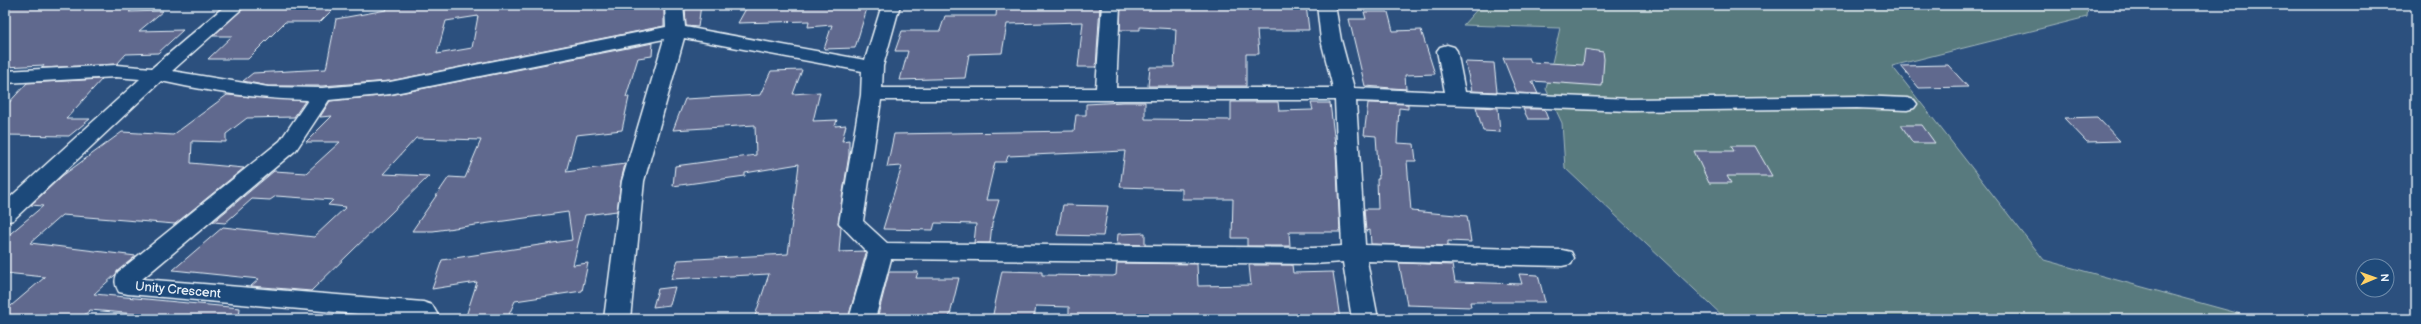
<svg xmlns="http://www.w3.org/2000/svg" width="2421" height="324" font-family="'Balsamiq Sans',sans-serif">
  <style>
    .green { fill: #597a7e; stroke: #a0b6bb }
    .building { fill: #60698e; stroke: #e8f1f8; fill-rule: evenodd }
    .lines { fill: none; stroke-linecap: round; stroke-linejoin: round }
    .minor-casing { stroke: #e8f1f8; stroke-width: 3 }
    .minor { fill: #1f4a7a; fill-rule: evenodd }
    .labels { text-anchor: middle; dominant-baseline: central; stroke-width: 3.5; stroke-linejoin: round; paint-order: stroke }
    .street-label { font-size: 13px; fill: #e8f1f8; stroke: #1f4a7a }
  </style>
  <rect width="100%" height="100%" fill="#2c507e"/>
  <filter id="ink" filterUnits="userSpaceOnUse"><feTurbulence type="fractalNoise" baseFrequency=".025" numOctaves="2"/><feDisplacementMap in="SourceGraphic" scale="8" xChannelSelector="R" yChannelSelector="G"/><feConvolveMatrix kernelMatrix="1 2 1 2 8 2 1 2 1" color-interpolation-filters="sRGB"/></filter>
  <g filter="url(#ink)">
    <path class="green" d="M1481,5h607l-1,12 -195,49 152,194 215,59h-533l-161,-151 -3,-45 -16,-34 14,-61 -97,-3z"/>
    <path class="building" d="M5,5l131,1 -7,6 34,-1 -24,20 44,-1 -25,23 -32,1 -9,10 -75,4 2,-3 -39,2z
      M247,5h90l-17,17h-35l-37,37h-40l24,-23h-19z
      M390,5h274v21l-274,55 -68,5h-54l-25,-5 10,-8 73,-4 10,-50 50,-9zM478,16l-6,32 -35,6 9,-33z
      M685,5h16l-3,22 -12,-1z
      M748,5h120l-13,43 -31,1 8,-24 -24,2 1,-6 -71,2z
      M997,5h103l-4,62h-18l5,-45 -76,2 -5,29 -33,1 -4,24 -65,2 8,-29h-13l7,-20h38l5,-15h51z
      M1121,5h185l3,25h-52l2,24h-13v32h-98l2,-19h24l2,-38 -36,-2v3h-20z
      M1364,12h24l5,19 28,-1 14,44 -30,1 1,14 -41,-3 -16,-67h17z
      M653,43l-1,13 -14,2 -12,39h3l-7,33 -46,5 -10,37 59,-8 -4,17 -4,30 -32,4 -12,50 15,-2 -6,28 -67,10 -8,18h-42l12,-37 -45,7 10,-29 130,-20 -4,-28 -135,19h-21l37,-54 16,1 16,-38 -65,-2 -33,36 46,2 -118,115 -60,-5 8,-7 -86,-9 50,-43 91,10 32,-30 -18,-2 5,-5 -57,-4 -6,4 -18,-1 -27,24 -12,-1 61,-51 32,2 34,-31h-34l26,-26 -12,1 10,-16 60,-6z
      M1585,49l18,3 1,7 -2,27 -70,-5 6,13 -21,-1 -14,-35h26l2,4 52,3z
      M1465,62l29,1 3,29 -25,-1z
      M1948,65l20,22 -49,1 -18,-22z
      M802,70l-9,24 27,-2 -7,29 24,-1 -2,6 11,-1 -4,16 7,-1v15l-11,68 3,4 -2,25 25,-1 2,2 -18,66h-94l15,-45 -98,5 7,-19 110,-6 11,-90 -54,9v3l-72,10 2,-20 81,-11 -1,-30 -82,5 12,-31 75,-4 11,-24z
      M102,79l-36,40h24l-21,17 -64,-1v-28l22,-24z
      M227,95l78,6 -11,16 -47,1 -21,16v8l-34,-1 -1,22 53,5 -69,56 -113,-9 -32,28 106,13 -42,38 146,14 -1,11h-70l2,-2 -81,-7 -10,9h-75v-8l40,-34 -40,-4v-35l38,-32 -12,-1 31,-29 60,-44 51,3z
      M1124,102h21v17l86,1v-18h47l1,9 34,-1 -2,-7h19l6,49 4,80h-51l1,14h-43v-8h-15l1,-39h-51v-10l-62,-2 5,-36 -117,5 -2,6h-11l-9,38h13l-7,24 -2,19h-16l2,-19 -41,-1 -2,7 -50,-1 19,-63 -15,1 7,-33 180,-3 2,-16h10v-11z
      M1368,103l40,1v5l-9,-1 -2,35 17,1 2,17h-9l4,50 56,5 4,26 -23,-1v5l-77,-2 -1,-14 -4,1 -2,-22h14l-1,-30h2l-3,-43 -12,-1z
      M1476,107l22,1 2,24 -17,-1z
      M1523,109h21l4,10h-20z
      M2097,117l23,24 -33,1 -23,-24z
      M1901,125h21l13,18h-22z
      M1731,146h24l17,30h-45l4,7h-22l-15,-32h40z
      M1063,205l45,1 -5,30 -46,-1z
      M1145,233v12l-28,-1 1,-10z
      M1117,263l80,1 1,22 53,-1 -2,-20h43l1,8 40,-1 7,47h-271v-12l-33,-1 -2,13h-42l10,-48 40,1v3l71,1 3,-1z
      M1399,263l53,2 3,17 67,2 -3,-10 19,1 7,27h-75l1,5 -64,-2z
      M889,272h29l-2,6h43l-10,41h-72z
      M675,287l-5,18 -17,2 5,-18z"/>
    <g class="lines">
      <g class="minor-casing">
        <path id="minor" d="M226,5h20l-74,66 96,16 54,1 68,-6 276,-55 -1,-22h18l2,22 180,33 17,-55h18l-17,61 -1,22h214l6,-83h18l-4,83h217l-12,-48 -4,-35h18l6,35 13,48 91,4 -8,-41 3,-4 7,-2 7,2 3,4 8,41 166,7 226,-3 50,2 7,2 3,4 -3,4 -7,2 -50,-2 -226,3 -275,-10 9,144 197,5 9,2 3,6 -3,6 -9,2 -195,-5 11,58h-26l-9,-57 -30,2 -422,-5 -16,60h-26l19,-66 -29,-30 22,-128 1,-24 -178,-33 -40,143 -14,138h-26l18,-138 42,-142 -274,55 -61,6 -33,50 -154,129 281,23 9,3 8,14h-26l-286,-25 -9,-2c-4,-7 -5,-12 -1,-20l162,-131 28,-41c-50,-1 -98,-8 -147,-19l-148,139 -8,2v-20l135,-123 -24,-2 -111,6v-12l111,-6 36,3zM881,100h454l7,146 -29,2 -426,-5 -24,-22z"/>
      </g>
      <use href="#minor" class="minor"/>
    </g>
  </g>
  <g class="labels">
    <g class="street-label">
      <text transform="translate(178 290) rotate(5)">Unity Crescent</text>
    </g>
  </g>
  <rect width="2421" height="324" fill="none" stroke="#1f4a7a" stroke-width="20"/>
  <rect x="10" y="10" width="2401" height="304" fill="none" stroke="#e8f1f8" stroke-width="1.5" filter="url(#ink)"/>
  <g transform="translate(2375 278) rotate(88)"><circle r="19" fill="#1f4a7a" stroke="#6f8dac"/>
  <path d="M0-3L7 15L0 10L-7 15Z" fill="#ffd166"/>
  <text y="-6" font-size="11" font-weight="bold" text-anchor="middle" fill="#e8f1f8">N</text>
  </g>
</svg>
